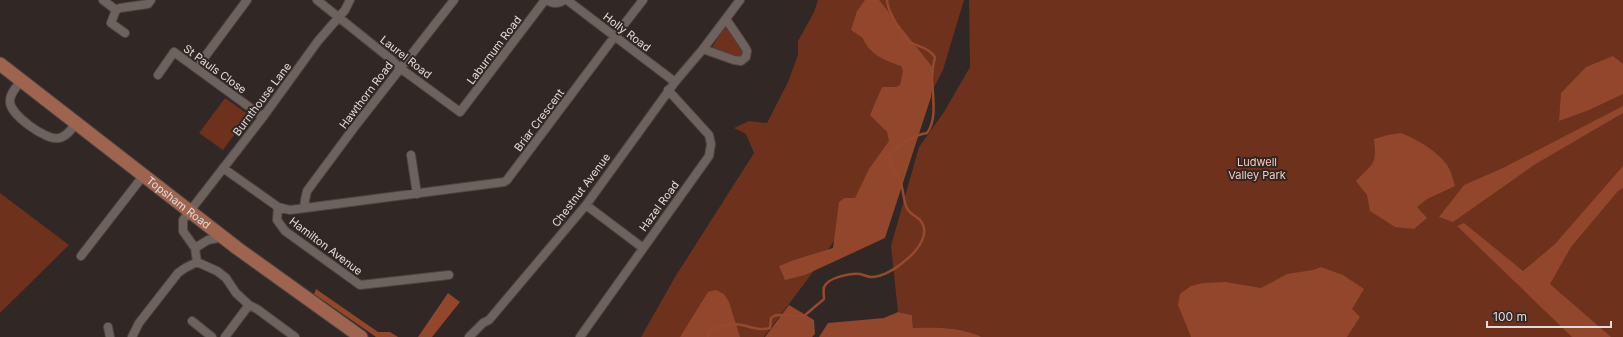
<svg xmlns="http://www.w3.org/2000/svg" width="1623" height="337" font-family="Inter,sans-serif">
  <style>
    .green { fill: #6e311b }
    .forest { fill: #92462c }
    .lines { fill: none; stroke-linecap: round; stroke-linejoin: round }
    .stream { stroke: #95492e; stroke-width: 2.5 }
    .street-casing { stroke: #4d4542; stroke-width: 10 }
    .primary-casing { stroke: #4d4542; stroke-width: 15 }
    .street { stroke: #6e625e; stroke-width: 8 }
    .primary { stroke: #9f6450; stroke-width: 13 }
    .labels { text-anchor: middle; dominant-baseline: central; stroke-width: 4; stroke-linejoin: round; paint-order: stroke }
    .street-label { font-size: 11px; fill: #e2dbd9; stroke: #312724 }
    .park-label { font-size: 11px; fill: #f8cbbb; stroke: #312724 }
  </style>
  <rect width="100%" height="100%" fill="#312724"/>
  <path class="green" d="M818,0h146l-21,70 -24,46 -109,160 -46,61h-123l34,-60 79,-124 -8,-19 -12,-6 15,-7 18,2 21,-41 10,-27v-14l16,-29z
    M969,0h654v337h-641c-23,-10 -45,-10 -69,-9l-1,-13 -14,-3 -7,-66 28,-99 25,-35 26,-45z
    M725,27c7,7 17,16 17,27l-3,3 -27,-10z
    M225,98l24,17 -26,35 -24,-17z
    M0,193l69,52 -69,68z"/>
  <path class="forest" d="M865,0h14l55,69 -3,28 -46,141 -80,37 -20,5 -6,-14 15,-6 39,-12 6,-46 5,-4h11l14,-29 20,-28 -2,-9 -17,-17 12,-28h14l4,-2 3,-14 -2,-5c-15,-5 -33,-12 -38,-28l-12,-8 6,-19z
    M1613,56l10,8v30l-34,16 -30,11 2,-28 25,-26z
    M1623,106v7l-89,52 -81,57 -14,-5 25,-32 39,-17z
    M1401,133c17,7 35,17 46,32 4,6 6,14 8,21l-28,13 -10,8 10,11 -13,11 -19,-2 -25,-16 -3,-16 -11,-14c17,-18 21,-16 18,-42l14,-4z
    M1623,166v22l-5,3 -47,56 -21,37 61,53h-39l-115,-111 7,-3 59,48 32,-27z
    M1321,267l22,8 21,14 -12,20 8,8 -13,20h-156l-13,-32 2,-11 11,-8 12,-3 22,-1 36,6 26,-14 26,-4z
    M316,289l62,43h12l8,5h-22l-62,-43z
    M716,290l8,4 5,8 11,35h-60l28,-45z
    M448,293l12,9 -28,35h-14z
    M789,305l25,15 1,14 -3,3h-47z
    M898,312l14,3 1,13c24,-1 46,-1 69,9h-163l9,-14 56,-5z"/>
  <g class="lines">
    <path class="stream" d="M708,337v-5c9,-6 23,-9 34,-7 9,2 18,6 28,3l1,-10 5,-3 28,1 20,-17c0,-4 -1,-9 0,-12 4,-10 28,-14 36,-13 4,1 8,3 12,3 13,-1 26,-10 35,-18 11,-9 24,-26 13,-39 -3,-3 -9,-6 -12,-10 -5,-6 -4,-21 -8,-29 -5,-11 -10,-14 -11,-27 10,-9 25,-19 38,-21 11,-14 5,-40 5,-57 0,-7 2,-13 3,-19 -7,-9 -14,-10 -24,-14 -8,-5 -24,-33 -24,-43"/>
    <g class="street-casing">
      <path id="street" d="M103,0l13,10
        M317,0l75,60 8,8 60,44 85,-112
        M547,0c5,4 12,4 17,0
        M567,0l108,82
        M125,33l-14,-10 5,-13 4,-2 28,-4 3,-4
        M703,49l31,11 7,1 5,-4 1,-6 -2,-4 -19,-28
        M201,62l46,-62
        M158,75l16,-23 89,65
        M22,80c-5,6 -12,13 -12,21 -1,13 36,40 49,37 8,-1 13,-10 18,-16
        M411,155l6,39
        M223,168l55,39 12,3 214,-28 3,-2 108,-144 28,-36
        M586,205l57,43
        M278,207l-1,13 8,11 75,54 89,-10
        M304,208l1,-8 2,-9 46,-62 101,-129
        M195,248l13,-8 15,-3
        M81,256l62,-80
        M197,262l20,9 9,7 10,15 13,12 8,4 38,28
        M192,321l20,16
        M108,327l2,10
        M132,337l7,-14 39,-50 7,-5 12,-6 -2,-14 -12,-17v-11l80,-103 55,-76 27,-31 5,-10
        M225,337l24,-32
        M469,337l14,-14 6,-3 97,-115 89,-123 28,-33 37,-49
        M580,337l129,-181 2,-12 -2,-9 -41,-45"/>
    </g>
    <g class="primary-casing">
      <g id="primary">
        <path id="s1" d="M0,64l237,184 124,89"/>
      </g>
    </g>
    <use href="#street" class="street"/>
    <use href="#primary" class="primary"/>
  </g>
  <g class="labels">
    <g class="street-label">
      <text transform="translate(627 32) rotate(37)">Holly Road</text>
      <text transform="translate(494 50) rotate(-53)">Laburnum Road</text>
      <text transform="translate(406 57) rotate(38)">Laurel Road</text>
      <text transform="translate(215 69) rotate(36)">St Pauls Close</text>
      <text transform="translate(366 95) rotate(-53)">Hawthorn Road</text>
      <text transform="translate(262 99) rotate(-53)">Burnthouse Lane</text>
      <text transform="translate(539 120) rotate(-53)">Briar Crescent</text>
      <text transform="translate(581 190) rotate(-53)">Chestnut Avenue</text>
      <text stroke="none"><textPath href="#s1" startOffset="226">Topsham Road</textPath></text>
      <text transform="translate(659 206) rotate(-54)">Hazel Road</text>
      <text transform="translate(326 246) rotate(37)">Hamilton Avenue</text>
    </g>
    <g class="park-label">
      <text x="1257" y="162">Ludwell<tspan x="1257" dy="13">Valley Park</tspan></text>
    </g>
  </g>
  <path d="M1487 321v6h124v-6" fill="none" stroke="#e2dbd9" stroke-width="2"/>
  <text x="1493" y="321" font-size="12" fill="#e2dbd9" stroke="#312724" stroke-width="3" paint-order="stroke">100 m</text>
</svg>
